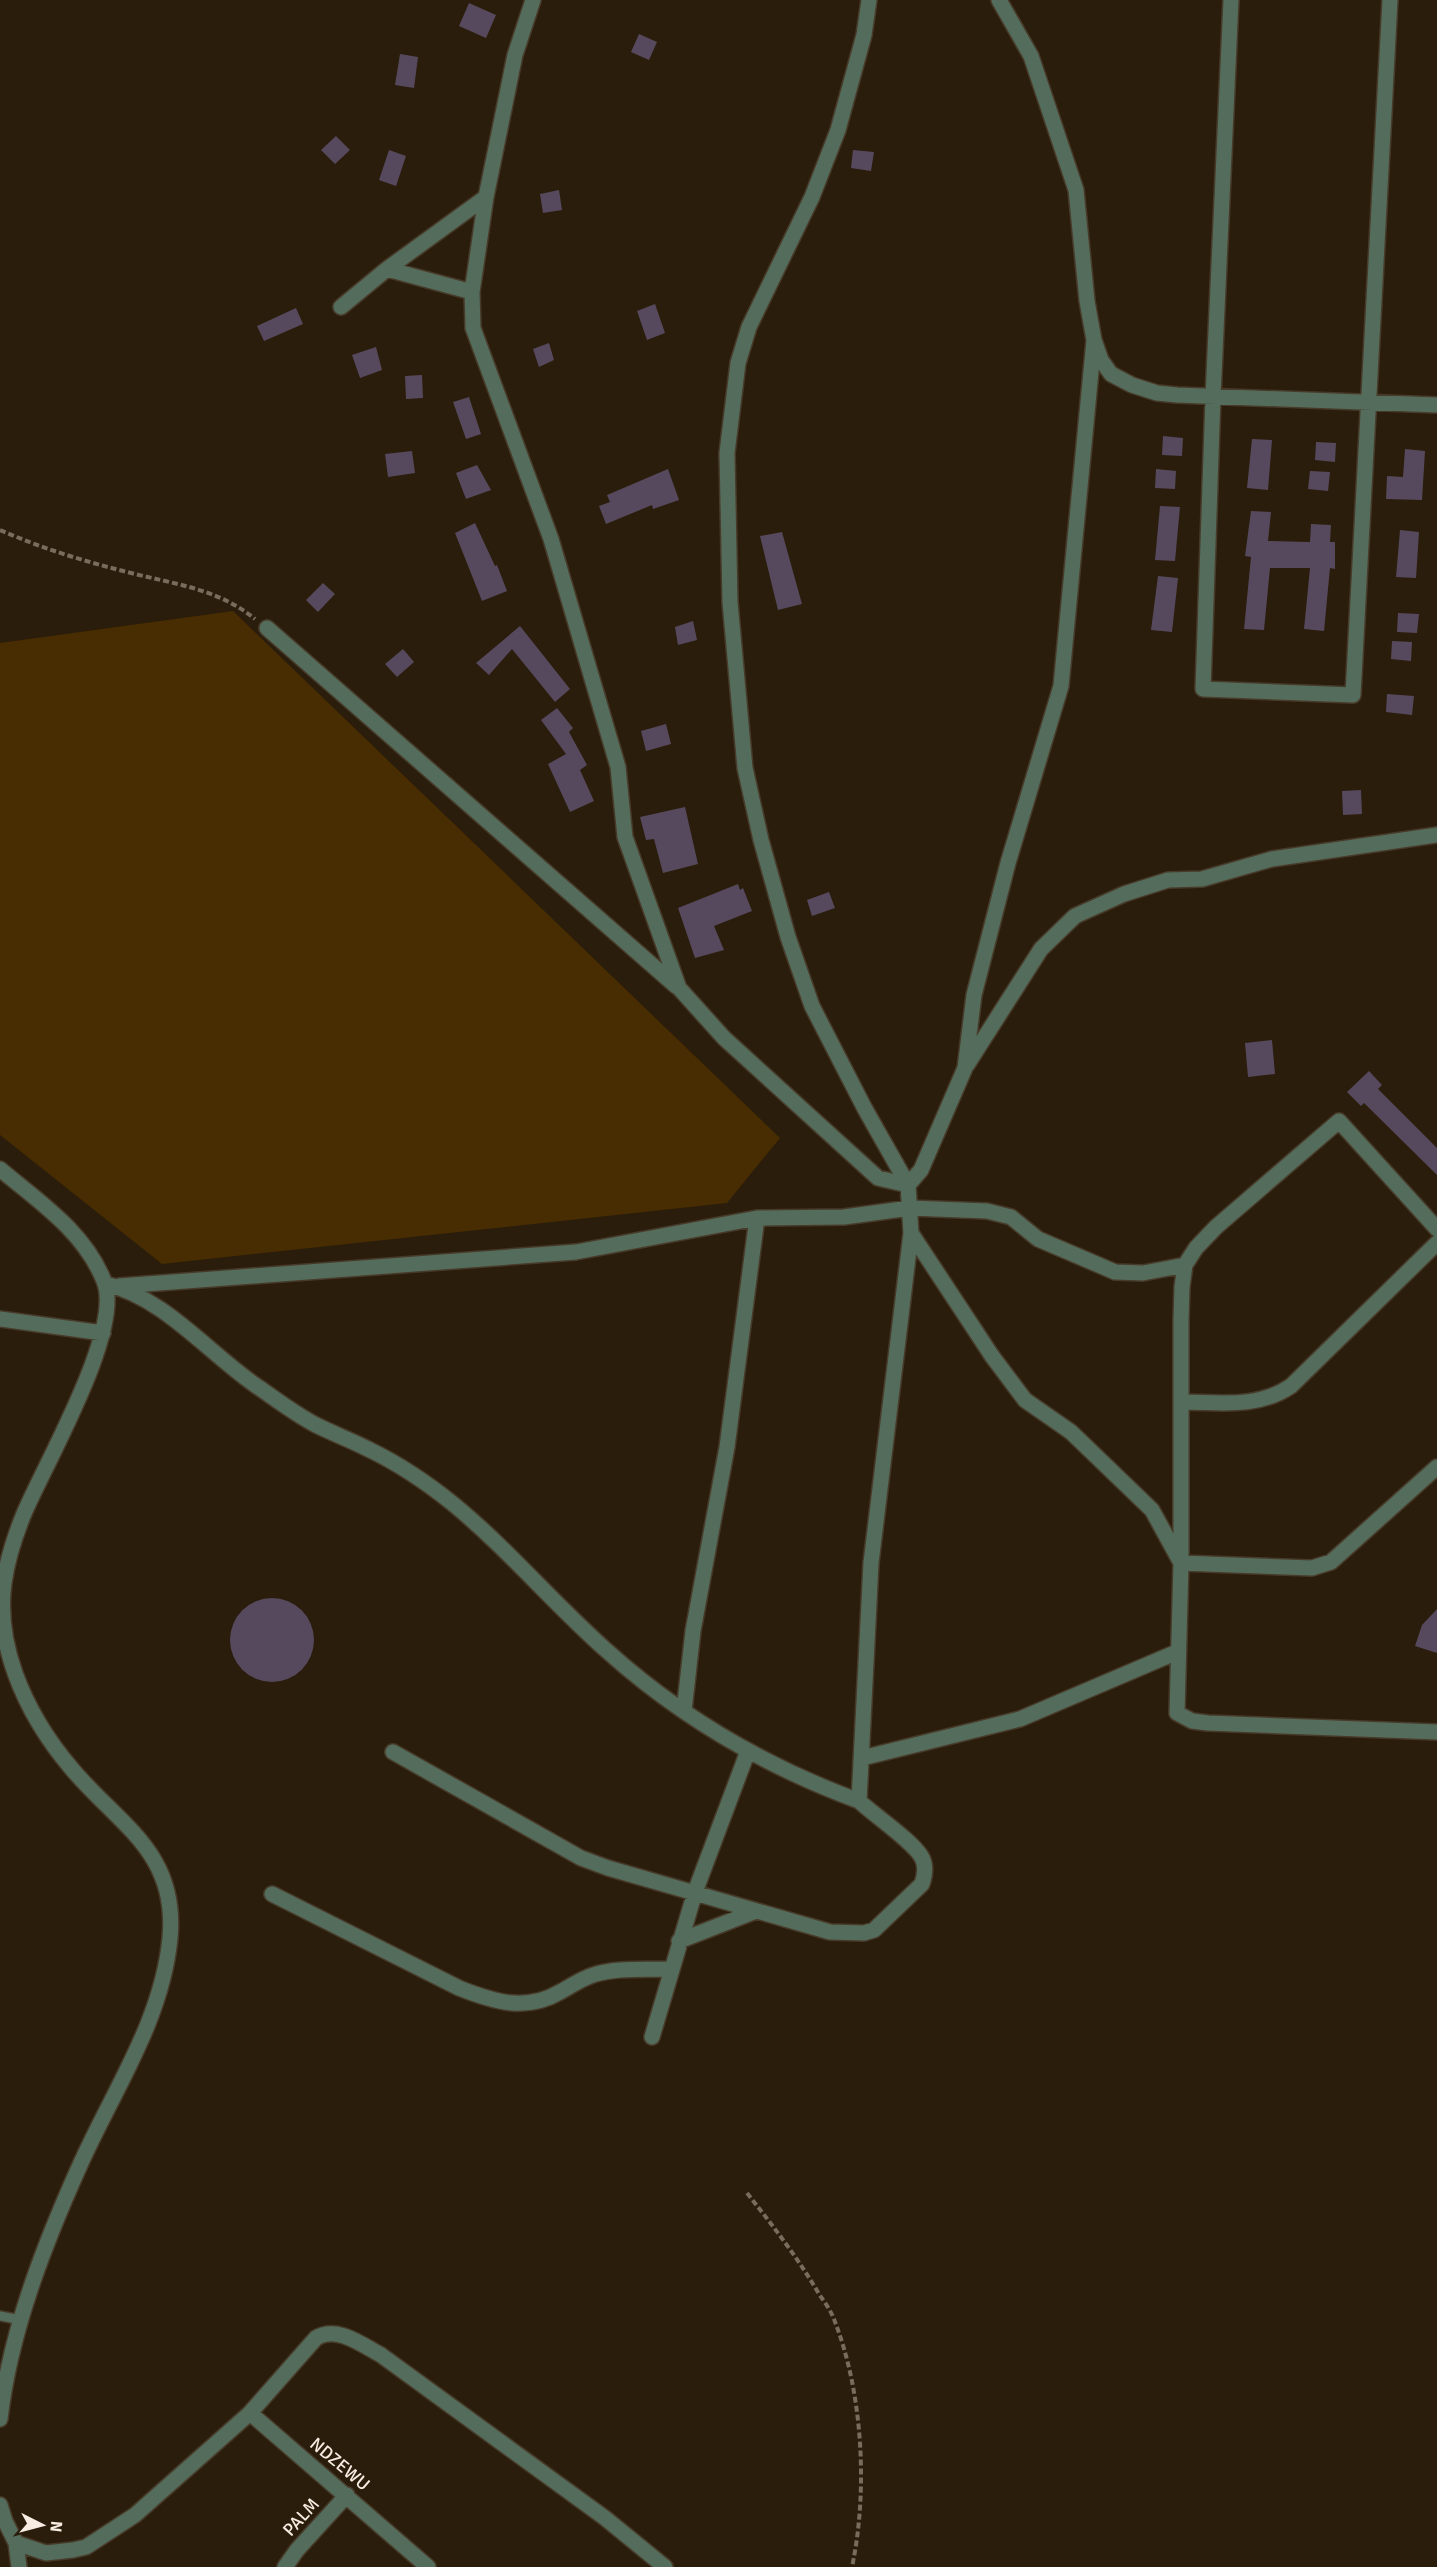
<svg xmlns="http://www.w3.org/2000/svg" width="1437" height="2567" font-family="Signika,sans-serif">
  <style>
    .green { fill: #482c02 }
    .building { fill: #57495d }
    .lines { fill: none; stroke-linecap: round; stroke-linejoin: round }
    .service-casing { stroke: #473a29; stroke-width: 12 }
    .minor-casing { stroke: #473a29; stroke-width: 18 }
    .path { stroke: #786c5d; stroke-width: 4; stroke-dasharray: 6 3; stroke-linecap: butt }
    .service { stroke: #546c5c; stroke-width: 9 }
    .minor { stroke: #546c5c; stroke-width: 15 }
    .labels { text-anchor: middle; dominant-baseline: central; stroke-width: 6; stroke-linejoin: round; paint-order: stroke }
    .street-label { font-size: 18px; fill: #f7ede3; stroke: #2a1d0b }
  </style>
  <rect width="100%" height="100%" fill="#2a1d0b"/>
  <path class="green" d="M233,611l547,527 -53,65 -565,61 -162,-129v-492z"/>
  <path class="building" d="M469,3l27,12 -10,23 -27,-12z
    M639,34l18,8 -8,18 -18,-8z
    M400,54l18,3 -4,31 -19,-3z
    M336,136l14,14 -15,14 -14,-14z
    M389,150l17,6 -10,30 -17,-6z
    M853,150l21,2 -3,19 -20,-3z
    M559,190l3,20 -19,3 -3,-19z
    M655,304l10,29 -18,7 -10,-29z
    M296,308l7,16 -39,17 -7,-15z
    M549,343l5,17 -15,7 -6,-18z
    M376,347l6,23 -22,8 -8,-23z
    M422,375l1,23 -17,1 -1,-23z
    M469,397l12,37 -15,5 -13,-37z
    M1163,436l20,2 -1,18 -20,-1z
    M1252,439l20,1 -4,50 -21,-2z
    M1316,442l20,1 -1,19 -20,-2z
    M1405,449l20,2 -3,49 -36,-1 1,-23 16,1z
    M412,451l3,22 -27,4 -3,-23z
    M477,465l14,25 -25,9 -10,-26z
    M668,469l11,31 -26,9 -1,-4 -46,19 -7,-18 11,-4 -3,-7z
    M1156,469l20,2 -1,18 -20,-1z
    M1310,471l20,1 -2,19 -20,-2z
    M1160,506l20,1 -5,54 -20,-1z
    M1251,511l20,1 -3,29 42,1 1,-18 20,1 -1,17h5v27l-5,-1 -6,63 -20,-2 6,-61h-40l-6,62 -20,-1 7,-72 -6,-1z
    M475,523l20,43 2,-1 10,26 -25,10 -27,-68z
    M1400,530l19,2 -3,46 -20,-1z
    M782,532l20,72 -24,6 -18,-74z
    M1158,576l20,2 -6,54 -21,-2z
    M323,583l12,11 -17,18 -12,-12z
    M1398,613l21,1 -2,19 -20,-1z
    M693,621l4,19 -19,5 -3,-18z
    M520,626l50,63 -15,13 -43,-53 -23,26 -13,-12z
    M1392,641l20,1 -1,19 -20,-2z
    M403,649l11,13 -17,15 -12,-13z
    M1387,694l27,2 -2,19 -26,-3z
    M557,708l16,20 -4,4 18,33 -7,5 14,31 -24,11 -22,-48 18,-10 -25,-34z
    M666,724l5,20 -25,7 -5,-20z
    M1361,790l1,24 -19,1 -1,-24z
    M685,807l13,57 -35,9 -9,-34 -8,1 -6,-23z
    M738,884l2,6 3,-2 9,23 -38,15 10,24 -29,8 -17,-50z
    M829,892l6,16 -23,8 -5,-16z
    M1272,1040l3,34 -27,3 -3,-34z
    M1369,1071l13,14 -4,4 59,59v27l-73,-72 -3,3 -14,-14z
    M230 1640a42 42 0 1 1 84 0a42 42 0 1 1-84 0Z
    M1437,1609v44l-22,-7 7,-21z"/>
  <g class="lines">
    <g class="service-casing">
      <path id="service" d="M0,2316l21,4"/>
    </g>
    <g class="minor-casing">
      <path id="minor" d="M533,0l-18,55 -29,142 -14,95 1,36 78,211 67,228 7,70 54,151 45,50 154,140 30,7 13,-15 44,-102 9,-73 34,-132 53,-177 33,-346
        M999,0l32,56 45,134 11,111 7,39 7,20 10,14 21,11 25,8 20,2 260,10
        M1231,0l-18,397 -10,292 150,6 37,-695
        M387,269l85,23
        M341,307l46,-38 99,-72
        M267,628l409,358
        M967,1065l74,-116 34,-33 49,-22 44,-14 34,-1 70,-20 165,-24
        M0,1169c39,33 84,62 104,112 20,49 -60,184 -81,235 -8,20 -16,45 -19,67 -4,30 1,62 11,90 13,36 33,68 57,96 47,56 106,83 98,169 -8,83 -57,153 -90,227 -36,80 -70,167 -80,254
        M1437,1229l-98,-108 -123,106 -20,21 -11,17 -3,22 -1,33v243l-4,150 15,8 16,2 229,9
        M911,1233l81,123 33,44 46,32 81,78 29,53 131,5 19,-6 106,-95
        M106,1284c59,14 102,69 152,103 19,13 37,27 58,38 18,9 37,16 54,25 29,14 57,33 82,53 55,45 101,100 154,147 73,66 161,117 253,151l12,-238 40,-330 -3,-48 -43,-76 -53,-103 -24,-69 -27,-97 -16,-72 -15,-166 -3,-149 11,-90 11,-36 63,-130 26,-67 26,-95 5,-35
        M119,1286l457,-34 181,-34 87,-1 66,-9 77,3 24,6 27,22 77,33 28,1 42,-8
        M0,1319l103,14
        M1182,1402c38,0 75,7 109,-16l146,-143
        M684,1711l9,-80 34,-184 30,-229
        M393,1752l188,106 27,10 222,64 34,1 10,-3 48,-46c3,-9 5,-19 -1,-28 -10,-16 -47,-41 -62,-55
        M862,1758l158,-39 157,-67
        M272,1894l187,94c35,14 67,24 101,4 11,-6 21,-13 33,-17 24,-8 52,-5 77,-6
        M679,1941l77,-30
        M652,2037l43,-145 53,-141
        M250,2413l178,154
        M0,2505l5,16 11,22 3,24
        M16,2543l30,10 27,-3 13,-3 49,-32 115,-102 66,-75c21,-13 46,7 65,17l224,163 60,49
        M285,2567l12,-17 50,-55"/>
    </g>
    <path class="path" d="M0,530c41,18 83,31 127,42 46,12 90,16 128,47
      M747,2193c26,33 51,65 72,101 6,9 13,18 16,28 28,72 33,170 17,245"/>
    <use href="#service" class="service"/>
    <use href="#minor" class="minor"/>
  </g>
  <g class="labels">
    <g class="street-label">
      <text transform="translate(340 2464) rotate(40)">NDZEWU</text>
      <text transform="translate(301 2517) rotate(-48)">PALM</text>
    </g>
  </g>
  <g transform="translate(42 2525) rotate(96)" stroke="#2a1d0b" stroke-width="4.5" paint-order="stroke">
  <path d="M0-4.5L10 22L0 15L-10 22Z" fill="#f7ede3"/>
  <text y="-9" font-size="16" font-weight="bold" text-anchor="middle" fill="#f7ede3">N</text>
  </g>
</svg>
